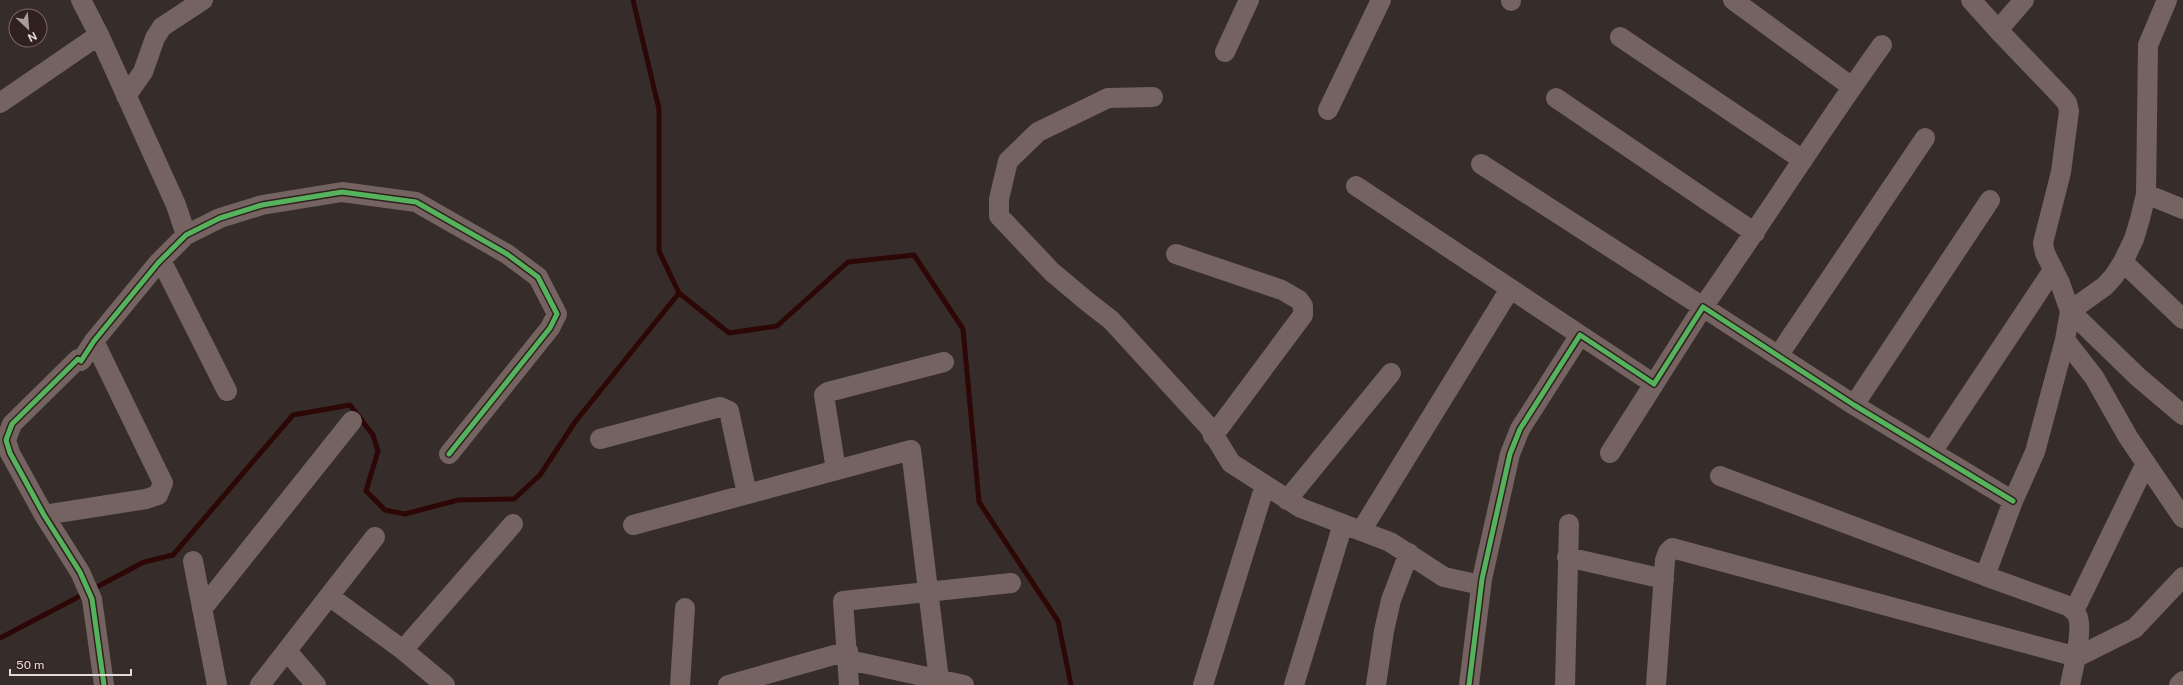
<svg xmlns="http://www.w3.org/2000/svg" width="2183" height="685" font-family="'Public Sans',sans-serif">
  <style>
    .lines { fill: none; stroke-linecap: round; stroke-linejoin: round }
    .stream { stroke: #2c0706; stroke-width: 5 }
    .minor { stroke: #746361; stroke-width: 20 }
    .cycleway-casing { stroke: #30201e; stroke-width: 8 }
    .cycleway { stroke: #56b35d; stroke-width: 5 }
  </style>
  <rect width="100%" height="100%" fill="#362d2b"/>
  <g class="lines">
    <path class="stream" d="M633,0l26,109v142l20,42 50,40 48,-7 71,-64 66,-7 49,74 16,173 79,119 13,64
      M93,589l51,-27 29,-7 120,-140 57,-10 23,30 5,16 -12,40 19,19 20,4 53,-14 56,-1 26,-24 35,-53 104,-129
      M0,638l84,-44"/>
    <path class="minor" d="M81,0l18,35 77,170 10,30
      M1733,0l119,87
      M1971,0l27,30
      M2024,0l-26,30 64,67 5,6 2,8 -8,61 -18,71 2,10 15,30 10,28 -5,29 -30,112 -22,49 -28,75 83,30c3,3 7,5 9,9 7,13 -4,55 -7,70
      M2167,0l-19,45 -2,149 -6,25 -6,20 -11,23 -9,14 -9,10 -35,25 68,66 45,38
      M1511,1v-1
      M1620,37l183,123
      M1225,52l24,-52
      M126,96l17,-24 12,-34 7,-11 41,-27
      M1153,97l-45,1 -70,34 -30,29 -9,38v17l53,56 37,31 22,17 98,107 22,36 70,45 89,34 54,35 37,8
      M1556,98l199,135
      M0,103l99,-68
      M1328,110l53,-110
      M1481,164l222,143c61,-87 117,-176 179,-262
      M1356,186l224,149
      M2146,194l37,15
      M1176,254l106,36 17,10 4,6v9l-90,121
      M2123,262l60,57
      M158,263l7,5 62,123
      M2065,340l29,37 34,60 55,81
      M1778,356l147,-218
      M1854,405l136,-205
      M600,439l120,-32 9,4 18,83
      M1932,452l121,-182
      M1610,453l44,-69
      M836,470l-12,-75 4,-3 116,-30
      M1720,476l265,100
      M1287,500l104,-127
      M44,515l102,-16 12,-4 5,-12 -69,-142
      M633,525l278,-75 27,222 3,8
      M1361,531l149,-242
      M1567,557l97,22
      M193,561l24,124
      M329,596l74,54 42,35
      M202,609l150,-188
      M2074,611l72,-148
      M403,650l110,-126
      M287,651l29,34
      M849,660l115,25
      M104,685l-12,-86 -12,-27 -36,-57 -34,-62 -4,-13 6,-16 66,-65 3,2 13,-20 64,-78 28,-28 34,-17 42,-13 80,-13 74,10 91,52 31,23 19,37 -7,14 -101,126
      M260,685l115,-148
      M680,685l5,-77
      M728,685l120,-34
      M849,685l-6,-84 168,-18
      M1203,685l62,-200
      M1294,685l49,-161
      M1376,685l8,-54 7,-31 18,-47
      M1469,685l13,-106 28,-125 10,-25 60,-94 74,49 49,-77 151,98 159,96
      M1565,685l4,-161
      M1656,685l9,-125 3,-8 4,-4 405,109 58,-29 48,-51
      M2179,685l4,-4"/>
    <g class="cycleway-casing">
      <path id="cycleway" d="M104,685l-12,-86 -12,-27 -36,-57 -34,-62 -4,-13 6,-16 66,-65 3,2 13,-20 64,-78 28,-28 34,-17 42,-13 80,-13 74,10 91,52 31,23 19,37 -7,14 -101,126
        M1469,685l13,-106 28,-125 10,-25 60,-94 74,49 49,-77 151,98 159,96"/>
    </g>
    <use href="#cycleway" class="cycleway"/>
  </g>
  <g transform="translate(28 28) rotate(154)"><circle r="19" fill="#30201e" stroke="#786a68"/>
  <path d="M0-3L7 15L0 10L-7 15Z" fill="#a89d9b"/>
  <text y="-6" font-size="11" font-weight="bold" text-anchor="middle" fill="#e5dad8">N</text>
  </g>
  <path d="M10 669v6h121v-6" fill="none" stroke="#e5dad8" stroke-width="2"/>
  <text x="16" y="669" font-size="12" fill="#e5dad8" stroke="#30201e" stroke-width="3" paint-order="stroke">50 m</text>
</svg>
